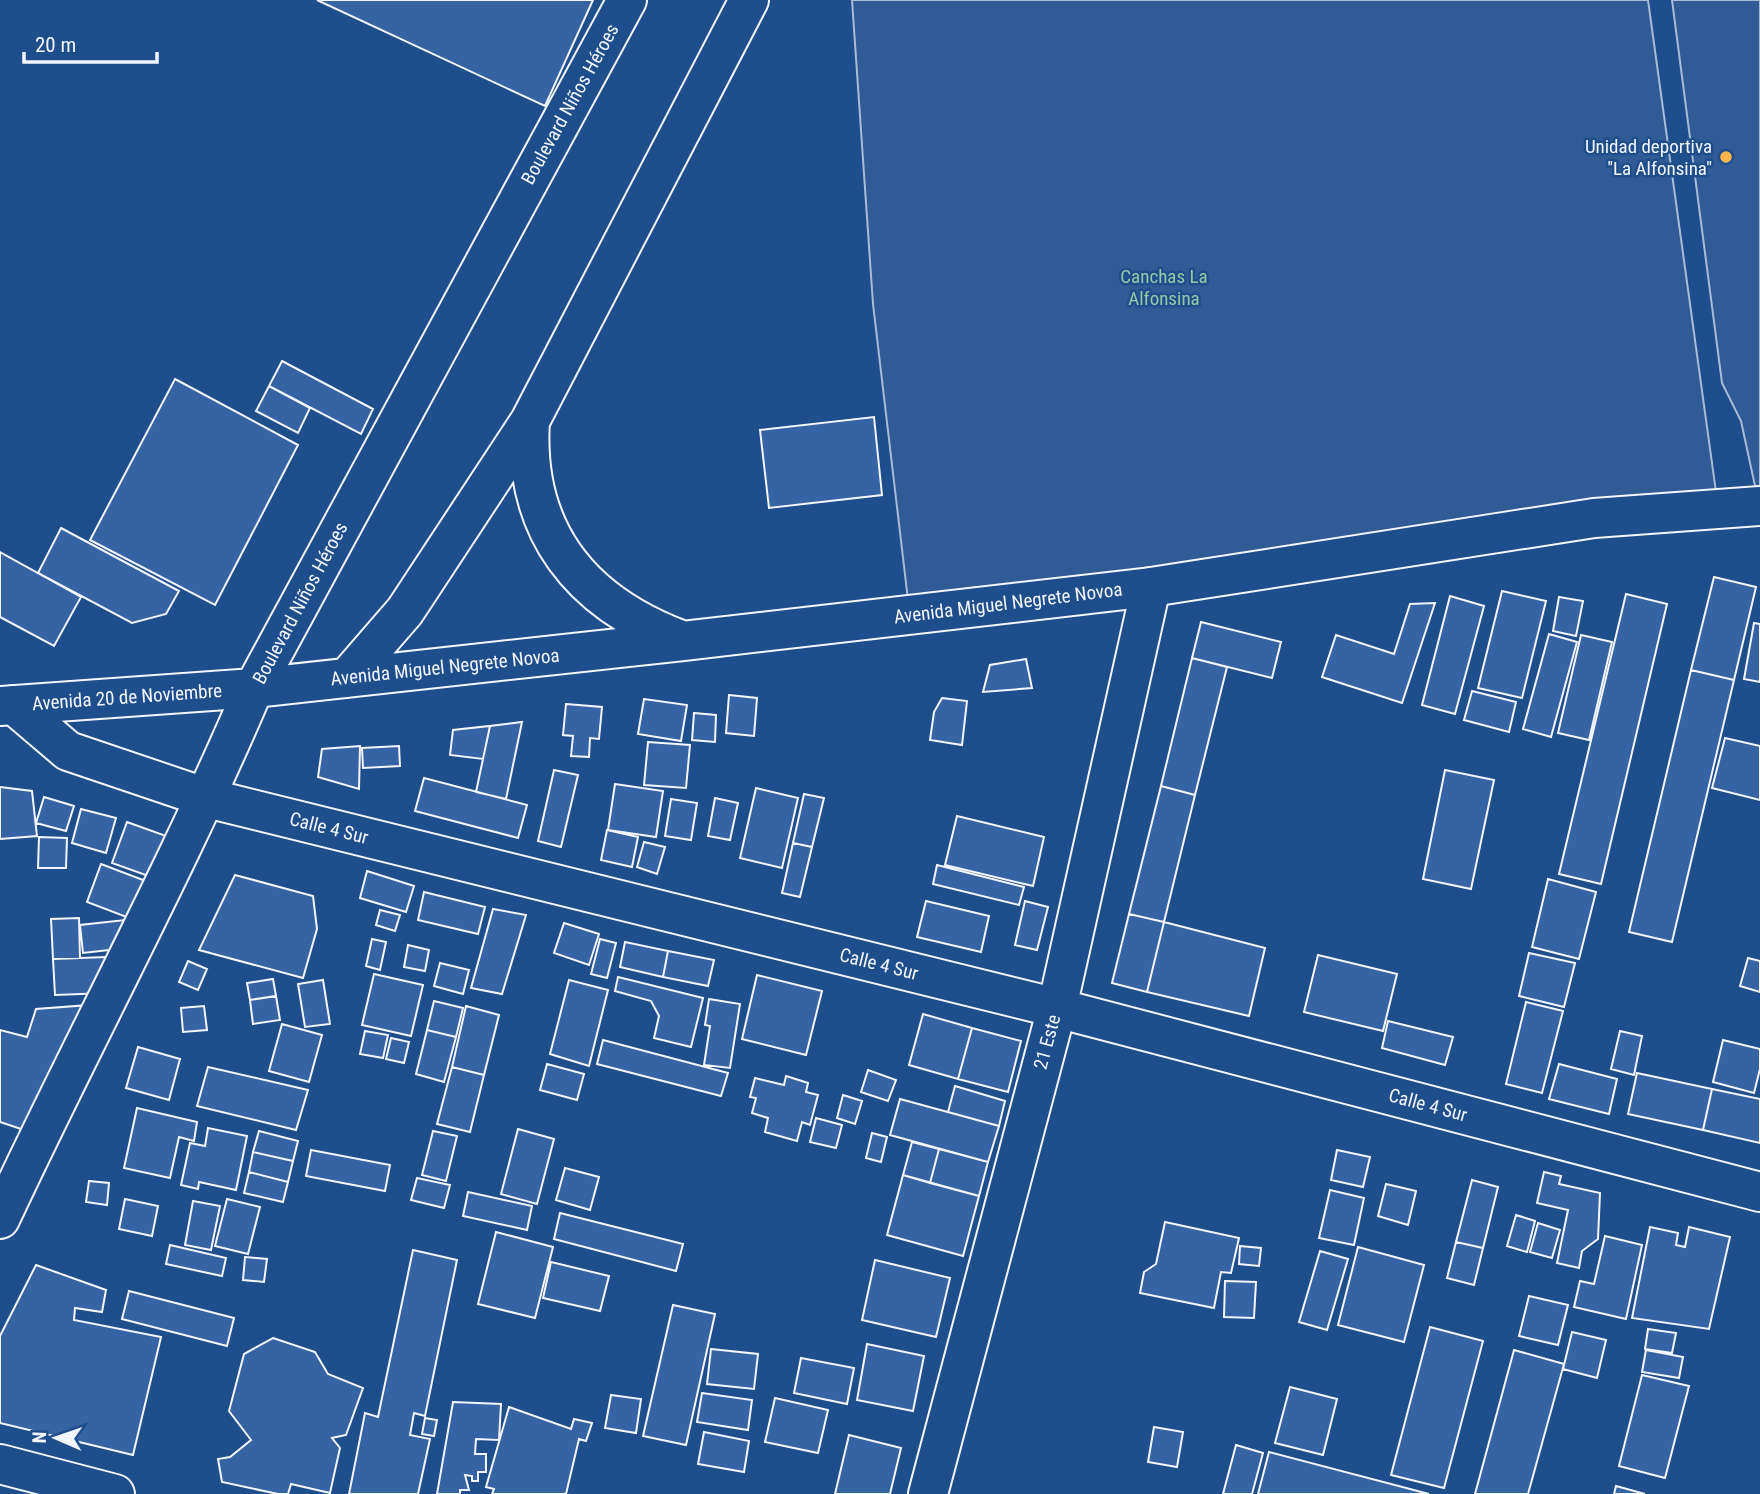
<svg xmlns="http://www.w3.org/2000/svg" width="1760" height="1494" font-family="'Roboto Condensed',sans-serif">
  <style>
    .built { fill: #305b95; stroke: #a8bbd7; stroke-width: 2 }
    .building { fill: #3563a3; stroke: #f2f6ff; stroke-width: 2 }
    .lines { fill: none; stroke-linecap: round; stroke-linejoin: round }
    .minor-casing { stroke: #f2f6ff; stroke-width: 42 }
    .secondary-casing { stroke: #f2f6ff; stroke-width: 42 }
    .minor { stroke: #1f4e8c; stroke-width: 38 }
    .secondary { stroke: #1f4e8c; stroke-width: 38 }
    .poi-dot { fill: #ffb74d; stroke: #1f4e8c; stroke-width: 2.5 }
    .labels { text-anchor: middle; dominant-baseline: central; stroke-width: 5; stroke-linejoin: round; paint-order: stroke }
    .street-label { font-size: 19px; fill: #f2f6ff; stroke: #1f4e8c }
    .poi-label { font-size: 19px; fill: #f2f6ff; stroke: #1f4e8c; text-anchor: end }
    .park-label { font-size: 19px; fill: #97c8a6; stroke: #1f4e8c }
  </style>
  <rect width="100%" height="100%" fill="#1f4e8c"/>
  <path class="built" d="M852,0h796l72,521 -812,79 -35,-296z
    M1672,0h88v509l-19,-88 -19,-38z"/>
  <path class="building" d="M317,0h276l-48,106z
    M282,361l91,48 -12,25 -92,-48z
    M175,379l123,66 -83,160 -125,-65z
    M269,386l41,22 -12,25 -42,-22z
    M874,417l8,78 -113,13 -9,-78z
    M61,528l118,63 -13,23 -34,9 -94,-50z
    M0,552l81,45 -27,49 -54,-29z
    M1714,577l42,10 -22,93 -43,-10z
    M1502,591l44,10 -24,97 -44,-10z
    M1626,594l41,10 -66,280 -42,-10z
    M1450,596l34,10 -29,108 -33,-9z
    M1559,597l24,4 -7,35 -23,-5z
    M1435,603l-33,100 -80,-26 14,-42 58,19 16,-50z
    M1201,622l80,20 -9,36 -80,-20z
    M1754,623l6,1v58l-16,-3z
    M1549,634l28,8 -26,95 -28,-8z
    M1581,635l31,7 -23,98 -31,-7z
    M1192,658l35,9 -32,128 -34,-9z
    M1026,659l6,29 -49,4 7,-27z
    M1691,670l43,10 -62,262 -43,-10z
    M1472,691l44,11 -7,30 -45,-12z
    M729,695l28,3 -3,38 -28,-3z
    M942,698l25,3 -5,44 -32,-5 4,-28z
    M644,699l43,6 -6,36 -43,-7z
    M566,704l36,3 -3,32 -9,-1 -1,19 -18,-1 2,-20 -10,-1z
    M694,713l22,2 -1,27 -23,-2z
    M522,722l-16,77 -30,-7 14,-66z
    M490,726l-7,33 -33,-4 3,-25z
    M1725,738l35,8v54l-48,-12z
    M648,742l42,3 -4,43 -42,-3z
    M360,746l-1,43 -41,-12 4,-28z
    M399,746l1,20 -37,2 -1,-20z
    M554,770l24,5 -17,72 -23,-6z
    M1445,770l49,10 -23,109 -48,-10z
    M424,778l103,27 -9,33 -103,-27z
    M615,784l48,7 -7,46 -48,-7z
    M1161,786l34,9 -31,127 -35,-8z
    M0,787l32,4 5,45 -37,3z
    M756,788l42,10 -16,70 -42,-10z
    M804,794l20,4 -12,49 -19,-4z
    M44,797l30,9 -8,25 -30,-8z
    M715,798l23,5 -8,37 -22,-4z
    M671,799l26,4 -6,37 -26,-4z
    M81,809l35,9 -10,35 -34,-10z
    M957,816l87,21 -11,49 -88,-21z
    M127,822l42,15 -15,41 -42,-15z
    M607,830l31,7 -6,30 -31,-7z
    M39,837l28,1 -1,30h-28z
    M644,842l21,5 -8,27 -20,-7z
    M793,843l19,4 -12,50 -18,-4z
    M101,864l50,19 -14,38 -50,-19z
    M937,865l87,22 -5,18 -86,-21z
    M367,871l47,15 -8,26 -46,-14z
    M235,875l78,21 4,33 -14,49 -104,-28z
    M1548,879l48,13 -17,67 -47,-12z
    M424,892l61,15 -7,27 -60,-14z
    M926,901l63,15 -8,36 -64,-15z
    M1025,901l23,6 -11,43 -22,-5z
    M493,909l33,6 -24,79 -31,-6z
    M380,910l20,5 -5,16 -19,-6z
    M1129,914l35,8 -17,70 -35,-9z
    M79,918l1,40 -27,1 -2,-40z
    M125,920l2,28 -44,5 -3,-28z
    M1164,922l101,26 -16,68 -102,-24z
    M564,923l35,11 -10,31 -35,-12z
    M372,939l14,3 -6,28 -14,-4z
    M600,939l16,4 -9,35 -16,-4z
    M625,942l43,9 -5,26 -43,-10z
    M408,945l21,5 -4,21 -21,-4z
    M668,951l46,9 -6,26 -45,-9z
    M1529,953l46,10 -11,44 -45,-11z
    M1318,955l79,19 -14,57 -79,-19z
    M106,957l1,36 -52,2 -2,-36z
    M1748,958l12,3v31l-20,-6z
    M188,961l19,8 -9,21 -19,-8z
    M440,963l29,7 -6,24 -29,-8z
    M374,974l49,11 -12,51 -49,-11z
    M757,975l65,16 -16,64 -64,-16z
    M618,977l85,21 -12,49 -37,-9 5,-22 -8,-15 -36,-10z
    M273,979l3,17 -26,4 -3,-17z
    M323,980l7,44 -25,3 -7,-43z
    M569,980l39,10 -19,76 -39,-12z
    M276,996l4,24 -27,4 -3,-24z
    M709,999l31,5 -10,64 -26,-3 6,-39 -5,-1z
    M434,1001l29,7 -7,29 -29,-7z
    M1526,1002l37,9 -21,82 -36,-9z
    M90,1005l-63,126 -27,-9v-92l27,7 9,-28z
    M204,1006l3,24 -24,2 -2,-24z
    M466,1006l33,9 -15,60 -32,-8z
    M923,1014l49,14 -14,51 -49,-14z
    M1388,1021l65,16 -8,28 -63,-17z
    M282,1024l40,11 -13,47 -40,-11z
    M972,1028l49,13 -13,51 -50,-13z
    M427,1030l29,7 -12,45 -28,-8z
    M365,1031l23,4 -5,23 -23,-4z
    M1620,1031l22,5 -8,39 -23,-6z
    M391,1038l18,4 -5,21 -18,-4z
    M603,1040l125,33 -7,23 -124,-32z
    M1723,1040l37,9v20l-6,24 -41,-11z
    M138,1047l42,12 -11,41 -43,-12z
    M547,1064l37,10 -7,26 -37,-10z
    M1559,1064l58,15 -8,35 -60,-15z
    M208,1067l100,23 -12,40 -99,-24z
    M452,1067l32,8 -14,57 -33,-8z
    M868,1070l28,10 -8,21 -27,-9z
    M1637,1073l75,16 -9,41 -75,-16z
    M786,1076l22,7 -2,9 12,3 -8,30 -8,-3 -5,19 -32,-9 3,-14 -16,-5 4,-15 -6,-1 5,-19 29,7z
    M955,1086l50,15 -6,25 -51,-14z
    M1712,1089l48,10v44l-57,-13z
    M843,1095l19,6 -7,23 -18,-6z
    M900,1099l99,27 -11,36 -98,-27z
    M137,1108l60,14 -3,19 -15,-4 -9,41 -46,-10z
    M816,1118l26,7 -6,23 -26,-6z
    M208,1128l39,8 -11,54 -37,-8 -1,7 -17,-4 9,-42 15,3z
    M518,1129l36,10 -17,65 -36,-10z
    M259,1131l39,10 -5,20 -40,-9z
    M433,1131l24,5 -11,45 -24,-6z
    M872,1133l15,4 -6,25 -15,-4z
    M912,1142l27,7 -9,34 -27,-8z
    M939,1149l49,13 -9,34 -49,-13z
    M311,1150l79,15 -5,26 -79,-15z
    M1337,1150l33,7 -7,30 -32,-7z
    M253,1152l40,9 -5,21 -39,-10z
    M565,1168l34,9 -9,33 -34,-10z
    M249,1172l39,10 -5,20 -39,-9z
    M1544,1172l17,4 -2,8 41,9 -2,46 -16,12 -3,17 -22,-5 11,-53 -31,-7z
    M903,1175l76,21 -16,60 -76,-21z
    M417,1178l33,7 -6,23 -33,-8z
    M1472,1180l26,7 -15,61 -27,-6z
    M89,1181l20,2 -2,22 -21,-3z
    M1386,1184l30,7 -8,34 -30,-9z
    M1330,1190l34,8 -10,47 -35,-7z
    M468,1192l64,14 -5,24 -64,-14z
    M125,1199l33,7 -6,30 -33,-7z
    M227,1199l33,8 -12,47 -33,-8z
    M193,1201l27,5 -9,44 -26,-5z
    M560,1213l123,31 -7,27 -122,-32z
    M1516,1215l19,6 -8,31 -20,-6z
    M1165,1222l74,16 -8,35 -10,-1 -7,36 -74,-15 4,-21 12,-8z
    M1538,1223l22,7 -8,28 -22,-6z
    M1650,1227l28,6 -2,12 9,2 4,-20 41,10 -21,92 -77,-11z
    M496,1232l57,15 -18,71 -57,-14z
    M1605,1236l37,9 -16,74 -52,-12 6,-26 14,3z
    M1456,1242l27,6 -9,37 -27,-7z
    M170,1245l56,13 -4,18 -56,-12z
    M1240,1246l21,2 -2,18 -20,-2z
    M1358,1247l66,18 -20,77 -66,-17z
    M413,1250l44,10 -32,156 -11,-3 -4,22 20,4 -12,55h-69l16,-81 13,4z
    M1320,1251l28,8 -21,71 -28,-8z
    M245,1257l22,2 -3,23 -21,-2z
    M875,1260l75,18 -14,59 -74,-17z
    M551,1262l58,14 -9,35 -57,-13z
    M36,1265l70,25 -4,22 -27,-4 -1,12 87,17 -28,118 -133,-32v-87z
    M1225,1281l31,1 -2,36 -30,-1z
    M129,1291l105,27 -7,28 -105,-27z
    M1529,1296l39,9 -10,40 -39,-9z
    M673,1305l42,9 -29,131 -43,-9z
    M1430,1327l53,14 -39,147 -53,-13z
    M1648,1329l28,4 -4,20 -27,-4z
    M1572,1332l34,8 -9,38 -34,-9z
    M273,1338l42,14 13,22 35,14 -17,47 -14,3 8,10 -10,45 -39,-9 -3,10h-10l-56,-12 -4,-23 12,-2 21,-17 -22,-29 15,-57z
    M867,1344l57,12 -11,55 -56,-11z
    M711,1349l47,5 -4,35 -47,-5z
    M1514,1350l50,14 -36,130h-53z
    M1646,1350l37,7 -4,21 -37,-6z
    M801,1358l53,10 -7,36 -53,-11z
    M1642,1375l47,11 -24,92 -46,-12z
    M1290,1387l47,12 -14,56 -48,-12z
    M702,1393l50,7 -4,30 -51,-8z
    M611,1395l30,4 -5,34 -31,-5z
    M775,1398l53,12 -10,43 -53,-11z
    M453,1402l48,2 -2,36 -23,-1 -1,15h11v18h-8v9h-6v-5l-7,-1 4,15h-9v4h-23z
    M509,1407l62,22 3,-10 18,4 -6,18 -7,-2 -13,55h-74l2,-5 -8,-2z
    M425,1418l12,2 -3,16 -12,-2z
    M1154,1427l29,5 -6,35 -29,-5z
    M704,1432l45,9 -5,31 -46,-8z
    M849,1435l52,13 -11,46h-55z
    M1236,1445l27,8 -11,41h-29z
    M1269,1452l160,42h-171z
    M1616,1486l29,8h-31z"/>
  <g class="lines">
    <g class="minor-casing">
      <path id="minor" d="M14,705l54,46 139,47 850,210 703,184
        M0,1464l115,30
        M928,1494l129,-486 94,-421"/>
    </g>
    <g class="secondary-casing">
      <path id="secondary" d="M530,421c-7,110 50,181 151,219
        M347,678l58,-67 125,-190 219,-421
        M0,706l254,-18 429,-47 468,-54 443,-69 166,-12
        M0,1219c83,-178 177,-350 254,-531l373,-688"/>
    </g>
    <use href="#minor" class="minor"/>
    <use href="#secondary" class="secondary"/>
  </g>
  <circle class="poi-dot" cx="1726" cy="157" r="7"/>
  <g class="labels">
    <g class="street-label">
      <text transform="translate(570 104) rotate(-61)">Boulevard Niños Héroes</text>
      <text transform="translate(300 603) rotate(-62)">Boulevard Niños Héroes</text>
      <text transform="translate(1008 603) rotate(-7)">Avenida Miguel Negrete Novoa</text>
      <text transform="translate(445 667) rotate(-6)">Avenida Miguel Negrete Novoa</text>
      <text transform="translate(127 697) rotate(-4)">Avenida 20 de Noviembre</text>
      <text transform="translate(329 828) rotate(14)">Calle 4 Sur</text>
      <text transform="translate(879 964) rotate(14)">Calle 4 Sur</text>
      <text transform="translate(1047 1042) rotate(-75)">21 Este</text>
      <text transform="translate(1428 1105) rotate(15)">Calle 4 Sur</text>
    </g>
    <g class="poi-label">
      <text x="1712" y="146">Unidad deportiva<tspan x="1712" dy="22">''La Alfonsina''</tspan></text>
    </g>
    <g class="park-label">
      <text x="1164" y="276">Canchas La<tspan x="1164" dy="22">Alfonsina</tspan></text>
    </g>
  </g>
  <g transform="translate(56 1438) rotate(272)" stroke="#1f4e8c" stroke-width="5" paint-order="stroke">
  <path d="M0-5L12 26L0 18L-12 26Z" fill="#f2f6ff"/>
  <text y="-10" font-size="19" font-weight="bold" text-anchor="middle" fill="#f2f6ff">N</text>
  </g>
  <path d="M24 52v10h133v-10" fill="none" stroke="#f2f6ff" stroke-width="3.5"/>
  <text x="35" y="52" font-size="21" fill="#f2f6ff" stroke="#1f4e8c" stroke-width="5" paint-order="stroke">20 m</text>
</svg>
